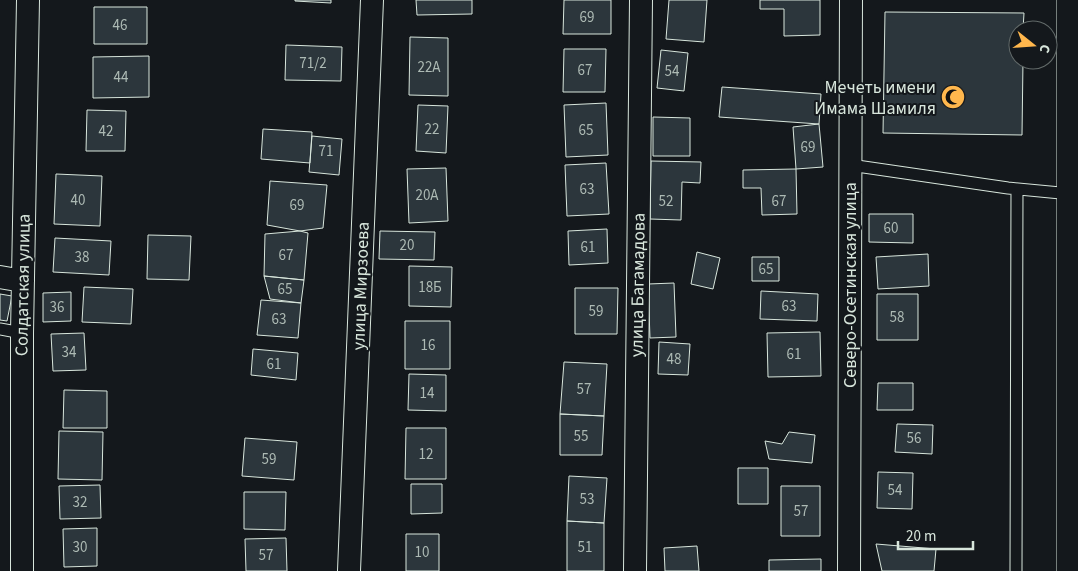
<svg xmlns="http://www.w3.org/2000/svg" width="1078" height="571" font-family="'Source Sans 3',sans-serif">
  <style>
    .building { fill: #2c363c; stroke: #d8e6dc }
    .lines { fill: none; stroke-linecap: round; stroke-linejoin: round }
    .service-casing { stroke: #d8e6dc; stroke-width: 13 }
    .minor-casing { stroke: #d8e6dc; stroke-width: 24 }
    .primary-casing { stroke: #d8e6dc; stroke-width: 29 }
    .service { stroke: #14181c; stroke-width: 11 }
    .minor { stroke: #14181c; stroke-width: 22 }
    .primary { stroke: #14181c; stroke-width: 28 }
    .labels { text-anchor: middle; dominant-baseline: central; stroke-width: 4; stroke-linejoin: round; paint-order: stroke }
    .number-label { font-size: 15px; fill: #adbab4 }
    .poi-label { font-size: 18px; fill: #d8e6dc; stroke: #14181c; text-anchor: end }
    .street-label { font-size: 18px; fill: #d8e6dc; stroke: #14181c }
  </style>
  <rect width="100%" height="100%" fill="#14181c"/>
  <path class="building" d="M295,0h36v3l-36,-2z
    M416,0h56v14l-55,1z
    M564,0h47v34h-48z
    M669,0h38l-3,42 -38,-3z
    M760,0h60v35l-36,1v-27h-24z
    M94,7h53v37h-53z
    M885,12l139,1 -1,17h-5v30h5l-1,75 -139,-2z
    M410,37l38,1v58l-39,-1z
    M286,45l56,2 -1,34 -56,-1z
    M564,49h42l-1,43h-42z
    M661,50l27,3 -4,38 -27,-3z
    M149,56v41l-56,1v-41z
    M722,87l99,7 -2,30 -100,-7z
    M606,103l2,52 -42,2 -2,-52z
    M418,105l30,1 -2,47 -30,-2z
    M87,110l39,1 -1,40h-39z
    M653,117l37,1v38h-37z
    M819,124l4,43 -27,2 -3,-42z
    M263,129l49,3 -2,31 -49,-4z
    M312,136l30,3 -3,36 -30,-3z
    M651,161l50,1 -1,21 -18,-1 -1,38 -31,-1z
    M606,163l3,51 -42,2 -2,-51z
    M446,168l2,53 -39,2 -2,-54z
    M796,169l1,45 -35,1 -1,-27h-18v-18z
    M56,174l46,2 -2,50 -46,-2z
    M270,181l57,4 -4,43 -23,3 -33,-6z
    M869,214h44v29l-44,-1z
    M607,229l1,34 -39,2 -1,-34z
    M300,231l8,2 -4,47 -40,-4 1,-42z
    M380,231l55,1 -1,28 -55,-1z
    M148,235l43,1 -2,44 -42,-1z
    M55,238l56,3 -2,34 -56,-3z
    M697,252l23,6 -7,31 -22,-5z
    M928,254l1,32 -51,3 -2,-32z
    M752,257h27v24h-27z
    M409,266l43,1 -1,40 -42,-1z
    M264,276l40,4 -3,23 -31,-4z
    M674,283l2,54 -26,1 -2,-54z
    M84,287l49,2 -2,35 -49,-2z
    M575,288h43l-1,46h-42z
    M761,291l57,3 -1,27 -57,-2z
    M71,292v29l-28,1v-29z
    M0,294l12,2 -5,25 -7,-1z
    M877,294h41v46h-41z
    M261,300l40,3 -3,35 -41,-3z
    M405,321h45v48h-45z
    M820,332l1,44 -53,1 -1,-44z
    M84,333l2,37 -33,1 -2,-37z
    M659,342l31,2 -2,31 -30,-1z
    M253,349l45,4 -2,27 -45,-5z
    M564,362l43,2 -3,52 -44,-2z
    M409,374l37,1v36l-38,-1z
    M878,383h35v27h-36z
    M64,390l43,1v37h-44z
    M560,414l44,2 -2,39h-42z
    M897,424l36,1 -1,29 -37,-2z
    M406,428h40v51h-41z
    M59,431l44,1 -1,48 -44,-1z
    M789,432l26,3 -3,28 -43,-4 -4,-18 17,3z
    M245,438l52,4 -3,38 -52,-4z
    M738,468h30v36h-30z
    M878,472l35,1 -1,36 -35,-1z
    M569,476l38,2 -3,45 -37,-2z
    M411,484h31v29l-31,1z
    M100,485l1,33 -41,1 -1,-33z
    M781,486h39v50h-39z
    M244,492h42l-1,38 -41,-1z
    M567,521l37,2v48h-37z
    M97,528v38l-33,1 -1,-38z
    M406,534h33v37h-33z
    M286,538l1,33h-41l-1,-32z
    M876,544l60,5 -2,22h-52z
    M697,546l2,25h-34l-1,-23z
    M821,559v12h-52v-11z"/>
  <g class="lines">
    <g class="service-casing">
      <path id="service" d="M850,165l158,23 63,6
        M0,329l22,4
        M1016,571l1,-382"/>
    </g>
    <g class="minor-casing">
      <path id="minor" d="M0,277l23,4
        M22,571v-238l6,-333
        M349,571l23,-571
        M635,571l6,-571
        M849,571l2,-571"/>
    </g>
    <g class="primary-casing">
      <path id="primary" d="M1071,0v571"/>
    </g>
    <use href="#service" class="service"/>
    <use href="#minor" class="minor"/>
    <use href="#primary" class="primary"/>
  </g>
  <defs>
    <g id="mosque-disc" transform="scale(1.25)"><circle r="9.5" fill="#ffb74d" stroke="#14181c"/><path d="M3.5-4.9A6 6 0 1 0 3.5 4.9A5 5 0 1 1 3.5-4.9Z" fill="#111"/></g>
  </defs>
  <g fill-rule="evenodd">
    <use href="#mosque-disc" x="953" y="97"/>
  </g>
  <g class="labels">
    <g class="number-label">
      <text x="587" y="17">69</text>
      <text x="120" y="25">46</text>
      <text x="313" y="63">71/2</text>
      <text x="429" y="67">22А</text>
      <text x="585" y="70">67</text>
      <text x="672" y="71">54</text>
      <text x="121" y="77">44</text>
      <text x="432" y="129">22</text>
      <text x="586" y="130">65</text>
      <text x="106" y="131">42</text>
      <text x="808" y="147">69</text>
      <text x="326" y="151">71</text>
      <text x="587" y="189">63</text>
      <text x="427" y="195">20А</text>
      <text x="78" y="200">40</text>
      <text x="666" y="201">52</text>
      <text x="779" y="201">67</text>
      <text x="297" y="205">69</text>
      <text x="891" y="228">60</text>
      <text x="407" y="245">20</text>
      <text x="588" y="247">61</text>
      <text x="286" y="255">67</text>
      <text x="82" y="257">38</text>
      <text x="766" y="269">65</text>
      <text x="430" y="287">18Б</text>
      <text x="285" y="289">65</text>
      <text x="789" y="306">63</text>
      <text x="57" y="307">36</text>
      <text x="596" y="311">59</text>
      <text x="897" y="317">58</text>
      <text x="279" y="319">63</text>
      <text x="428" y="345">16</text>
      <text x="69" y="352">34</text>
      <text x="794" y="354">61</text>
      <text x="674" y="359">48</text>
      <text x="274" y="364">61</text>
      <text x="584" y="389">57</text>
      <text x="427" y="393">14</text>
      <text x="581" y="436">55</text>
      <text x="914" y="438">56</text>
      <text x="426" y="454">12</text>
      <text x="269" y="459">59</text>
      <text x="895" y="490">54</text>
      <text x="587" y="499">53</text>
      <text x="80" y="502">32</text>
      <text x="801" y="511">57</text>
      <text x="80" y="547">30</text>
      <text x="585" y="547">51</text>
      <text x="422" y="552">10</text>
      <text x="266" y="555">57</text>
    </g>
    <g class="poi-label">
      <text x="936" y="87">Мечеть имени<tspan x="936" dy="21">Имама Шамиля</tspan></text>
    </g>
    <g class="street-label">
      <text transform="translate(23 285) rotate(-89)">Солдатская улица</text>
      <text transform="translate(638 285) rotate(-89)">улица Багамадова</text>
      <text transform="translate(850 285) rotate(-90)">Северо-Осетинская улица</text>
      <text transform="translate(361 286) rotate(-88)">улица Мирзоева</text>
    </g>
  </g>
  <g transform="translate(1033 45) rotate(107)"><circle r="24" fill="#14181c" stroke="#626a69"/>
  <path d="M0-4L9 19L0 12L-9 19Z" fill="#ffb74d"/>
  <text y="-8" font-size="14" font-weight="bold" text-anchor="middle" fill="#d8e6dc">С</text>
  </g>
  <path d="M898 541v8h75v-8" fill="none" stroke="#d8e6dc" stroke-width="2.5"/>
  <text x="906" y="541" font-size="15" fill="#d8e6dc" stroke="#14181c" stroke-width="4" paint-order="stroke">20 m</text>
</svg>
